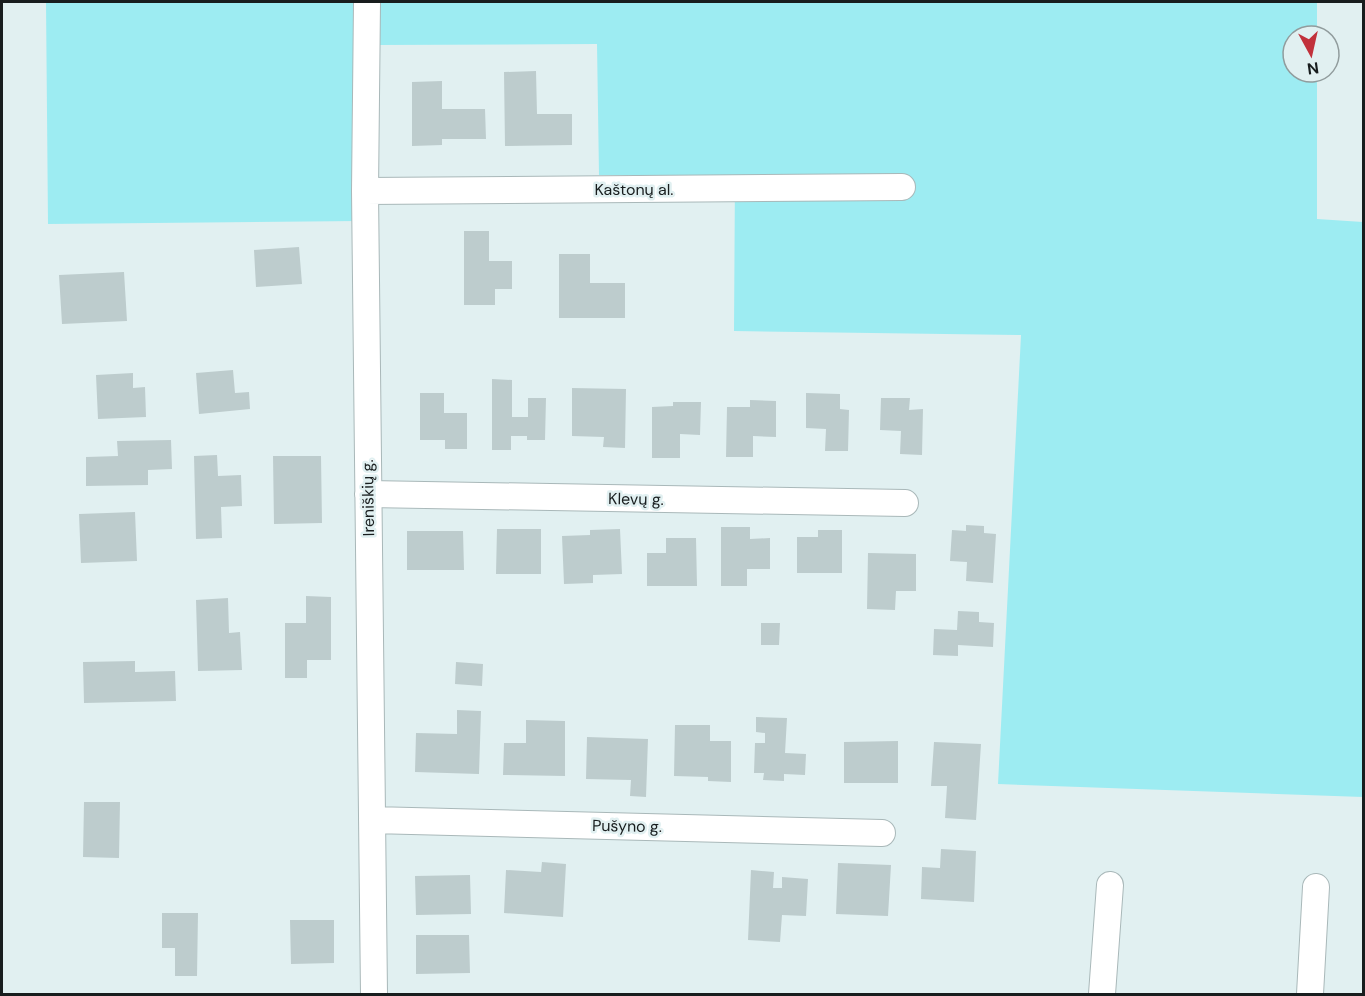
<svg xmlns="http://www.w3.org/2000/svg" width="1365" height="996" font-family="'DM Sans',sans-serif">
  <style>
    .green { fill: #9decf2 }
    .building { fill: #bdcccd }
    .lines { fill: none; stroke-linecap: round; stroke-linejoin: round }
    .street-casing { stroke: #a9b8b9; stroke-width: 28 }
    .street { stroke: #fff; stroke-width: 26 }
    .labels { text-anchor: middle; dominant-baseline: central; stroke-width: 5; stroke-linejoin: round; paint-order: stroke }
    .street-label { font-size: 16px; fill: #181d1e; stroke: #e1f0f1 }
  </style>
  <rect width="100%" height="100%" fill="#e1f0f1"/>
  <path class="green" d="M46,2h312l1,219 -311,3z
    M375,2h942v34h-24v36h24v147l46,3v575l-365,-13 23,-449 -287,-4 1,-156h-136l-2,-131 -222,1z"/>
  <path class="building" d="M536,71l1,43h35v31l-67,1 -1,-74z
    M442,81v28h43l1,30h-44v6l-30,1v-64z
    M464,231h25v30h23v28h-17v16h-31z
    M299,247l3,37 -46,3 -2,-37z
    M559,254h31v29h35v35h-66z
    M124,272l3,49 -65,3 -3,-49z
    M233,370l2,23 14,-1 1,17 -51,5 -3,-41z
    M133,373v15l12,-1 1,30 -48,2 -2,-44z
    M492,379l20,1v37h16v-19h18l-1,42h-18v-4h-16v14h-19z
    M572,388l54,1 -1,59 -22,-1 1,-10 -32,-1z
    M420,393h24v20h23v36h-22v-9h-25z
    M806,393l34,1v15l9,1 -1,41h-23l1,-22 -20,-1z
    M881,398h29l-1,12 14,-1 -1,46 -22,-1 1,-23 -21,-1z
    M750,400l26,1v36l-23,-1v21h-27l1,-50h23z
    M673,402h28l-1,33 -20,-1v24h-28v-51l21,-1z
    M171,440l1,29 -24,1v15l-62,1v-29l32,-1 -1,-15z
    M217,455l1,21 23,-1 1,31 -21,1 1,31 -26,1 -2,-83z
    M273,456h48l1,67 -48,1z
    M135,512l2,49 -56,2 -2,-49z
    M966,525l18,1v7l12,1 -3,49 -27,-2 1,-19 -17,-1 2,-31 14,1z
    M721,527h29v12l20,-1v31h-23v17h-26z
    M497,529h44v45h-45z
    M620,529l2,45 -29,1v8l-29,1 -2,-48 28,-1v-5z
    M818,530h24v43h-45v-36h21z
    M407,531h56l1,39h-57z
    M666,538h30l1,48h-50v-33h19z
    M868,553l48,1v37h-20l-1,19 -28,-1z
    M306,596l25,1v63h-24v18h-22v-55h21z
    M228,598l1,35 11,-1 2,38 -44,1 -2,-71z
    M958,611l21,1v10l15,1 -1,24 -35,-2v11l-25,-1 1,-26 23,1z
    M761,623h19l-1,22h-18z
    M135,661v11l40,-1 1,30 -92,2 -1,-41z
    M456,662l27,2 -1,22 -27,-2z
    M457,710l24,1 -2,63 -64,-2 1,-39 41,1z
    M756,717l31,1 -2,35 21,1 -1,21 -21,-1v7l-21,-1 1,-7h-10l1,-30h10v-10l-9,-1z
    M526,720l39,1v55l-62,-1 1,-32h22z
    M675,725h35v16h21v41l-23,-1v-4l-34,-1z
    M587,737l61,2 -2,58 -16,-1 1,-16 -45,-1z
    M898,741v42h-54v-41z
    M934,742l47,2 -5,76 -31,-2 2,-32h-16z
    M84,802h36l-1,56 -36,-1z
    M941,849l35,2 -2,51 -53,-3 1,-32 18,1z
    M542,862l24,2 -3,53 -59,-4 2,-43 35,2z
    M838,863l53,2 -3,51 -52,-2z
    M751,870l23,2 -1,16h9v-11l26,2 -2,37 -24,-1 -2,27 -32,-2z
    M470,875l1,39 -55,1 -1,-39z
    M162,913h36l-1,63h-22v-28h-13z
    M290,920h44v43l-43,1z
    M416,935h53l1,38 -54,1z"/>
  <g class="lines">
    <g class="street-casing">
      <path id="street" d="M367,2l-2,189 9,803
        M365,191l537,-4
        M368,494l537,9
        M372,820l510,13
        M1102,994l8,-109
        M1310,994l6,-107"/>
    </g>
    <use href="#street" class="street"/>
  </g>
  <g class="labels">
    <g class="street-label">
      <text x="634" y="189">Kaštonų al.</text>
      <text transform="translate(368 498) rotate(-91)">Ireniškių g.</text>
      <text transform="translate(636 499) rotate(1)">Klevų g.</text>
      <text transform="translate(627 826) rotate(1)">Pušyno g.</text>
    </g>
  </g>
  <rect width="1365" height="996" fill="none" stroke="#181d1e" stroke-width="6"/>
  <g transform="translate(1311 54) rotate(172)"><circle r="28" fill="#e1f0f1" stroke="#919c9d" stroke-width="1.5"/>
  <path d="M0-4.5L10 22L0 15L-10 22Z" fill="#c1313b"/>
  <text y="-9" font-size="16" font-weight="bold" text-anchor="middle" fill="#181d1e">N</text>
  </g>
</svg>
